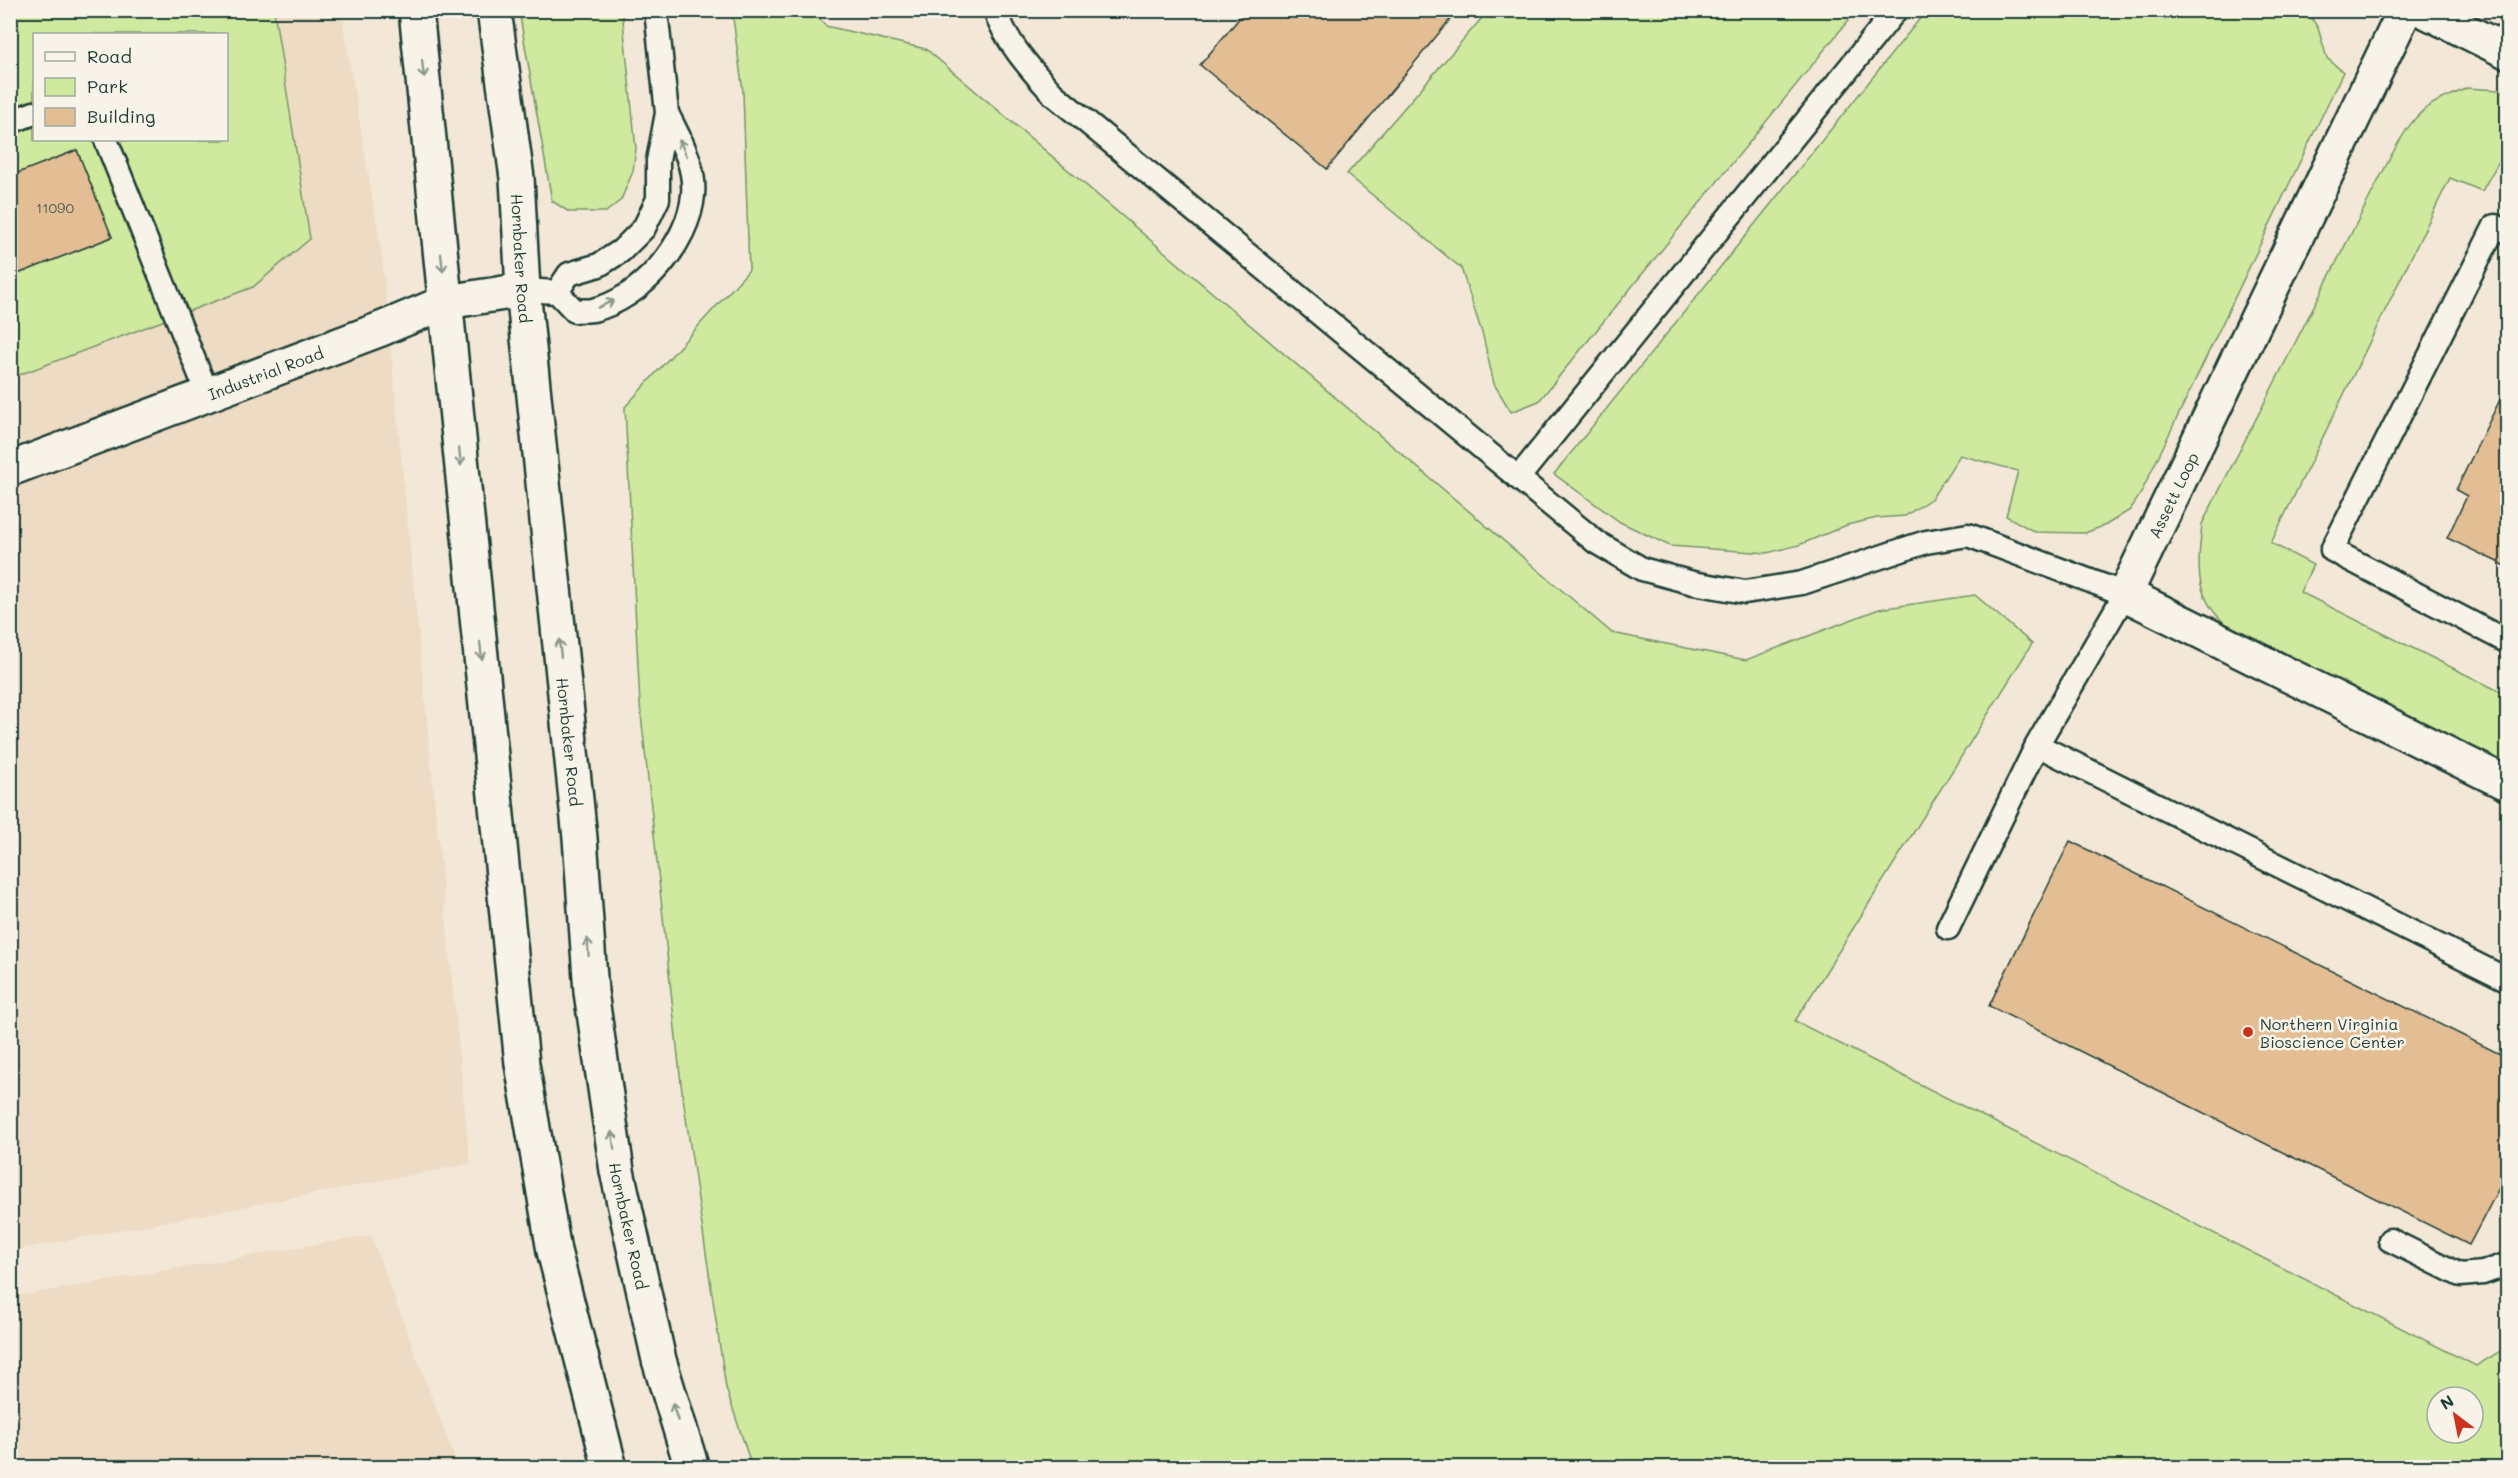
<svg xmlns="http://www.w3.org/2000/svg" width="2518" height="1478" font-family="Mali,sans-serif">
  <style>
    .built { fill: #eedbc3; fill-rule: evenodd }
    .green { fill: #cfe99f; stroke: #77936a; stroke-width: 1.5; fill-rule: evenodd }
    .building { fill: #e3be94; stroke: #1f3d34; stroke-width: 1.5 }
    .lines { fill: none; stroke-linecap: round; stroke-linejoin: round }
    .lane-casing { stroke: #1f3d34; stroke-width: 27 }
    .street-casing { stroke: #1f3d34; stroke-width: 38 }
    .secondary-casing { stroke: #1f3d34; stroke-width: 38 }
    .lane { stroke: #f7f3e8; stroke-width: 22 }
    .street { stroke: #f7f3e8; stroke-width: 33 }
    .secondary { stroke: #f7f3e8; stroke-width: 33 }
    .oneway { stroke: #8b988e }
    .poi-dot { fill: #c8321e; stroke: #f7f3e8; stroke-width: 2 }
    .labels { text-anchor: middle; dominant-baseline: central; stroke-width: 5; stroke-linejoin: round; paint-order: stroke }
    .number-label { font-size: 14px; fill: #505d4c }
    .street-label { font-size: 16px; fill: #1f3d34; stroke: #f7f3e8 }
    .poi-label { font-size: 16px; fill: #1f3d34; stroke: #f7f3e8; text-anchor: start }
  </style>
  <rect width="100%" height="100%" fill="#f3e8d7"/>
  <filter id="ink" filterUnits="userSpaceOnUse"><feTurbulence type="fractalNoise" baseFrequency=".0167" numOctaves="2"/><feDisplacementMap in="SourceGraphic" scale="12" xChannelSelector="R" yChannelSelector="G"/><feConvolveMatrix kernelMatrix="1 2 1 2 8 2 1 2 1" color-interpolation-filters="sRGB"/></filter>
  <g filter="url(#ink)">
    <path class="built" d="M11,11h330l40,237 89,916 -459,87zM34,34h192v106h-192z
      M371,1235l87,232h-447v-170z"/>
    <path class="green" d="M11,11h263l36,228 -57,48 -242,91v-101l101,-40 -35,-87 -66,26zM34,34h192v106h-192z
      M519,11h103l14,138 -3,22 -12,29 -15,12h-37l-17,-11z
      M732,11h81l13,15 100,23 686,584 134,27 133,-51 96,-14 57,49 -237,377 681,345 31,-19v120h-1755l-26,-79 -45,-304 -41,-379 -15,-298 124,-137 -6,-178zM2437,1397h36v36h-36z
      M1488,11h368l-317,390 -28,11 -17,-28 -11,-48 -22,-68 -114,-94z
      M1926,11h381l11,17 9,30 16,14 -203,423 -10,15 -24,15 -21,8 -50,-1 -29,-16 12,-45 -58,-16 -28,43 -27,18 -28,2 -30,7 -48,20 -32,8 -97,-7 -50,-24 -66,-48z
      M2466,88l34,2 7,3v72l-8,-4 -17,30 -32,-13 -179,365 42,22 -13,27 207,103v72l-267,-129c-45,-38 -44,-58 -38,-114l190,-370c10,-18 24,-43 44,-52 10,-5 20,-8 30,-14z"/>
    <path class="building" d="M1237,10h221l-131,159 -127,-104 42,-50z
      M77,150l35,87 -102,40v-101z
      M2508,383v184l-61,-29 20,-42 -11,-6z
      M2070,841l438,217v113l-39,74 -480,-239z"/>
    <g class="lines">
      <g class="lane-casing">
        <path id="lane" d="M656,10l11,103
          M995,10c12,34 35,58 58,84l543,448 46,27 51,14 52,9 57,-9 124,-41 42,-7 157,59 -88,151 471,235
          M10,122l24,-9
          M106,140l102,255
          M2508,232l-13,-6 -163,324 176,92
          M523,290l34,2 18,19c6,-1 13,0 18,-1 48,-11 96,-67 100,-115 3,-30 -14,-57 -26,-82l-9,48v38l-14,29 -23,23 -22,14 -30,9 -12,18
          M1518,478l378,-468
          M1948,928l89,-183
          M2390,1240l70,35 23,-2 25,-9"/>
      </g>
      <g class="street-casing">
        <g id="street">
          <path d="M2405,10l-280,584 383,190"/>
          <path id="s1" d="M10,469l371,-140 65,-27 77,-12"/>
        </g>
      </g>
      <g class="secondary-casing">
        <g id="secondary">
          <path d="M416,10l106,1054 32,187 56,217"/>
          <path id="s2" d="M494,10l23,168 6,112 57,548 11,154 26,179 42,189 33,108"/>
          <path d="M2423,10l85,42"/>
        </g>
      </g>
      <use href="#lane" class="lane"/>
      <use href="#street" class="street"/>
      <use href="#secondary" class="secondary"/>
    </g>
    <defs><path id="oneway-shaft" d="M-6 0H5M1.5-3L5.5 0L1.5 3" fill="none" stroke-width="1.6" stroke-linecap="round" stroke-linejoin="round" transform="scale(1.5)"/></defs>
    <g class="oneway">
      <use href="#oneway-shaft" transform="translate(423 69) rotate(84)"/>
      <use href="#oneway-shaft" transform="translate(683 148) rotate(-115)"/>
      <use href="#oneway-shaft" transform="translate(442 263) rotate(84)"/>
      <use href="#oneway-shaft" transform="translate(606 304) rotate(-24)"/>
      <use href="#oneway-shaft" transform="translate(460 457) rotate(84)"/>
      <use href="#oneway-shaft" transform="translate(560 648) rotate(-96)"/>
      <use href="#oneway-shaft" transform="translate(481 651) rotate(84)"/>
      <use href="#oneway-shaft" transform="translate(588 947) rotate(-94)"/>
      <use href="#oneway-shaft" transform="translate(613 1140) rotate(-98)"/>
      <use href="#oneway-shaft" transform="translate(675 1412) rotate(-107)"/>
    </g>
  </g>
  <circle class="poi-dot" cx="2248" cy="1032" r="6"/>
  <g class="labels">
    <g class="number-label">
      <text x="55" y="207">11090</text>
    </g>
    <g class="street-label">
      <text stroke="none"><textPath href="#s2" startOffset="250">Hornbaker Road</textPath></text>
      <text stroke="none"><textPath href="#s1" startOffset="273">Industrial Road</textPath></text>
      <text transform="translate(2173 495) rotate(-64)">Assett Loop</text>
      <text stroke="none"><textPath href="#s2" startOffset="736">Hornbaker Road</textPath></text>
      <text stroke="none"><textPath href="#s2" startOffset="1224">Hornbaker Road</textPath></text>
    </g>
    <g class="poi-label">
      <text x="2260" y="1023">Northern Virginia<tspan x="2260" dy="18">Bioscience Center</tspan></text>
    </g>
  </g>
  <rect width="2518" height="1478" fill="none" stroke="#f7f3e8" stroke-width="36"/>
  <rect x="18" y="18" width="2482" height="1442" fill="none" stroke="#1f3d34" stroke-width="2" filter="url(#ink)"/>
  <rect x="33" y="33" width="195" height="108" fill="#f7f3e8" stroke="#a1aaa0" stroke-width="1.5"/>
  <rect x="45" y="52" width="30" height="9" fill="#f7f3e8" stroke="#a1aaa0" stroke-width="1.5"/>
  <text x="87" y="63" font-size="18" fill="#1f3d34">Road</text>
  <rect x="45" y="78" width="30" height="18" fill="#cfe99f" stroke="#a1aaa0" stroke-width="1.5"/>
  <text x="87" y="93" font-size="18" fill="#1f3d34">Park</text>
  <rect x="45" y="108" width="30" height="18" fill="#e3be94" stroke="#a1aaa0" stroke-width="1.5"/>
  <text x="87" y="123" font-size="18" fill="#1f3d34">Building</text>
  <g transform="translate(2455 1415) rotate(328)"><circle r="28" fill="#f7f3e8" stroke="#a1aaa0" stroke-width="1.5"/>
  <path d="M0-4.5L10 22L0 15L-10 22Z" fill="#c8321e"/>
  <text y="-9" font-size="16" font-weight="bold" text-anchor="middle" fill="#1f3d34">N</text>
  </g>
</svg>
